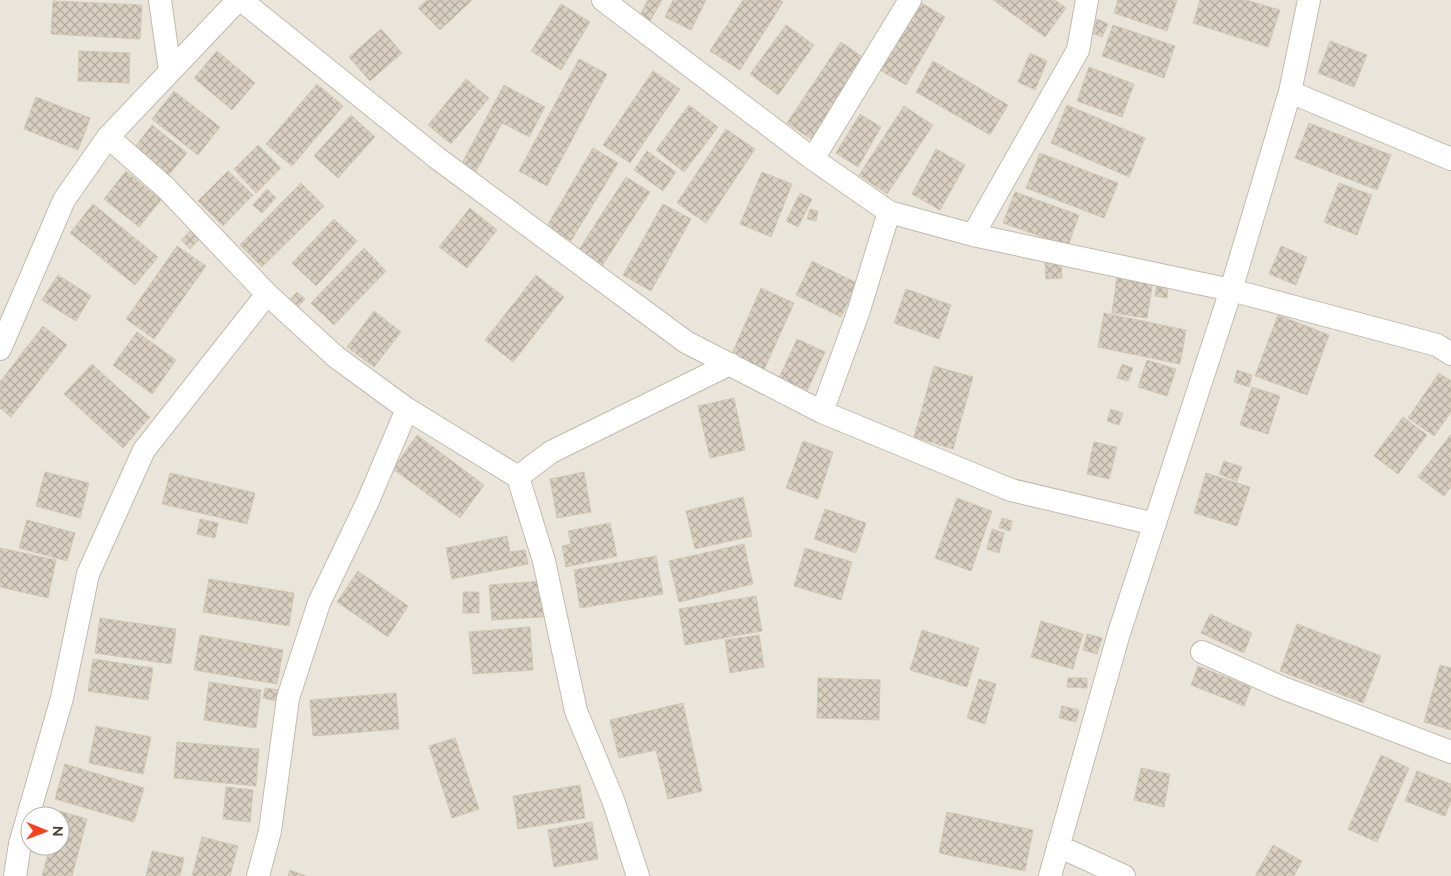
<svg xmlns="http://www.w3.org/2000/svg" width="1451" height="876" font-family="Raleway,sans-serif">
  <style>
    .residential { fill: #eae5da; fill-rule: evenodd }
    .building { fill: url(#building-cross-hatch); stroke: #d3c7b4 }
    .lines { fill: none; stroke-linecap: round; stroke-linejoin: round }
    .street-casing { stroke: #c2bbae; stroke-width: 24 }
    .street { stroke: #fff; stroke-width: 22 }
  </style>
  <defs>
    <pattern id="building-cross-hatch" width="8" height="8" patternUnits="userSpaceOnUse" patternTransform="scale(1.25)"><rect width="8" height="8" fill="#d8cfc1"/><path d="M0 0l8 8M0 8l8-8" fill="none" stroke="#b1aa9e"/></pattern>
  </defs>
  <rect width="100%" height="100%" fill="#f6f3ec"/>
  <path class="residential" d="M0,0h1451v876h-1451zM30,816h30v30h-30z"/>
  <path class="building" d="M427,0h45l-32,30 -22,-22z
    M648,0h14l-12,21 -10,-6z
    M673,0h33l-15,30 -26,-13z
    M743,0h37l3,2 -43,68 -30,-19z
    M993,0h62l11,8 -21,29z
    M1118,0h59l-10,31 -53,-18z
    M1200,0h46l34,10 -12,37 -75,-24z
    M53,1l89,4 -2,34 -89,-5z
    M918,1l27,16 -39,68 -28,-16z
    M561,4l29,18 -29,48 -30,-19z
    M1097,19l11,5 -6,13 -10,-4z
    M786,25l28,20 -36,50 -28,-21z
    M1113,25l62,21 -11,32 -62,-22z
    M381,29l21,24 -32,28 -21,-24z
    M1330,41l37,14 -13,32 -36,-14z
    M841,42l26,18 -53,81 -27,-18z
    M79,51l51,2 -1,30 -51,-2z
    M217,51l38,32 -23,27 -38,-32z
    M1030,53l17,8 -12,29 -17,-8z
    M579,59l28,15 -60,112 -28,-15z
    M933,61l75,44 -18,30 -74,-43z
    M1089,67l45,17 -12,33 -45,-16z
    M653,71l27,18 -50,74 -27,-18z
    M466,79l23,19 -38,46 -23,-19z
    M317,84l26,22 -51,60 -26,-22z
    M504,85l41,22 -16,30 -27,-14 -27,50 -14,-8z
    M174,91l46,36 -22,28 -46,-36z
    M36,97l54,21 -12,32 -54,-21z
    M689,105l29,22 -34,45 -28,-22z
    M1067,105l78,33 -16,39 -78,-34z
    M904,106l29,19 -46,69 -28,-19z
    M860,114l21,13 -23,40 -22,-14z
    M351,115l24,22 -37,41 -24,-22z
    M1309,123l82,32 -14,35 -82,-32z
    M152,125l35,28 -19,23 -34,-28z
    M726,129l29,20 -49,74 -29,-20z
    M258,145l23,23 -25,25 -22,-24z
    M593,148l25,15 -47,78 -24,-15z
    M936,149l29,16 -25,45 -28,-16z
    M647,151l29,21 -13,19 -29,-21z
    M1040,153l78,30 -14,35 -78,-30z
    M126,171l35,29 -22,27 -35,-28z
    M228,171l25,24 -30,31 -25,-25z
    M762,172l30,12 -21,53 -31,-13z
    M626,177l24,15 -48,74 -24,-15z
    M301,183l23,23 -62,61 -22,-22z
    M1339,183l33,12 -15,40 -33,-13z
    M267,189l9,9 -14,15 -9,-8z
    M1015,192l64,23 -11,31 -65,-23z
    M800,193l12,6 -14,28 -12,-6z
    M93,204l65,53 -23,28 -65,-52z
    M663,204l28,15 -40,72 -28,-16z
    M470,208l27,22 -30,38 -28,-21z
    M810,209l8,2 -2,10 -9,-2z
    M334,219l23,22 -41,45 -24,-23z
    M195,226l9,9 -14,14 -9,-9z
    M177,246l29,20 -52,73 -28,-20z
    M1281,246l26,11 -11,28 -27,-11z
    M364,248l22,23 -52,54 -23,-22z
    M812,261l45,22 -16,34 -45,-22z
    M1061,262l1,16 -16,1 -1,-16z
    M58,275l33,21 -15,25 -34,-21z
    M536,275l28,22 -51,65 -28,-22z
    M1117,276l36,5 -6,37 -35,-5z
    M1157,283l11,1 -1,14 -12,-2z
    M761,288l33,15 -31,69 -33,-14z
    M906,289l45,16 -12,34 -45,-16z
    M297,292l8,7 -7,8 -8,-7z
    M374,311l27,21 -27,35 -27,-20z
    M1104,313l82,17 -6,34 -82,-17z
    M1278,315l51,20 -22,60 -52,-19z
    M43,326l24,19 -56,72 -11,-9v-26z
    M137,332l39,28 -24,34 -39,-29z
    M797,339l28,13 -18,39 -28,-13z
    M1147,360l29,9 -9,27 -29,-9z
    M92,364l58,53 -27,31 -59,-54z
    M1122,364l11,4 -5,13 -11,-3z
    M934,366l39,11 -20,72 -39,-12z
    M1237,370l15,5 -3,12 -15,-5z
    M1439,373l12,8v31l-17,24 -26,-18z
    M1252,387l28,9 -12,38 -28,-9z
    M734,398l11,52 -35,8 -12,-52z
    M1111,409l12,4 -4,12 -12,-4z
    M1403,417l24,18 -29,39 -24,-18z
    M1451,434v53l-7,9 -26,-19z
    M417,435l67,50 -24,33 -67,-49z
    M803,441l30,11 -15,47 -32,-11z
    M1094,442l23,5 -8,32 -22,-5z
    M1224,461l18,6 -5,14 -18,-7z
    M45,472l44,11 -9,35 -44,-12z
    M584,472l7,40 -34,6 -7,-39z
    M170,473l85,20 -8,31 -85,-20z
    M1206,473l44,14 -13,39 -43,-13z
    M743,497l9,39 -57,13 -9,-38z
    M957,498l35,13 -21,60 -36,-13z
    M825,509l41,14 -10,30 -42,-14z
    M1002,518l10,3 -2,10 -11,-3z
    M200,519l18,4 -3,15 -18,-4z
    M27,520l48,13 -8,28 -48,-13z
    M610,523l7,33 -51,11 -4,-21 9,-2 -3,-13z
    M992,529l12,4 -5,20 -12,-4z
    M507,536l3,16 15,-2 3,14 -76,15 -6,-31z
    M744,544l9,40 -74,18 -10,-41z
    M0,548l56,12 -8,38 -48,-11z
    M805,548l47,14 -11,38 -47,-14z
    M656,556l7,38 -83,14 -6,-38z
    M358,571l50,35 -20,31 -51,-35z
    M209,579l85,14 -5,33 -86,-14z
    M541,581l2,36 -51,3 -3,-35z
    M463,592h16v21h-16z
    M756,596l6,35 -77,14 -6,-36z
    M1210,614l42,19 -8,20 -43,-20z
    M100,618l76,11 -5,35 -76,-11z
    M1041,621l42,13 -10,35 -42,-12z
    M1297,624l84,32 -18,47 -83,-32z
    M530,627l3,43 -60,4 -4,-42z
    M922,630l57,18 -12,39 -57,-17z
    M1087,634l15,4 -5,16 -14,-4z
    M200,635l83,15 -6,34 -83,-14z
    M759,635l5,32 -34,6 -5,-33z
    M93,659l60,9 -5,32 -60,-9z
    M1440,665l11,3v62l-27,-8z
    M1198,666l53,21 -7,19 -53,-21z
    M818,678l62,2 -1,40 -62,-2z
    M1068,678h19v10l-20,-1z
    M979,679l17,5 -11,40 -18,-6z
    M209,682l52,8 -5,38 -52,-8z
    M265,688l14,2 -2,11 -14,-3z
    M396,693l3,36 -86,7 -3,-36z
    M683,703l19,88 -34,8 -12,-49 -37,8 -9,-38z
    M1062,706l17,4 -3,12 -17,-4z
    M96,726l55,11 -8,37 -54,-11z
    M455,738l24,71 -27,9 -23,-72z
    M177,742l82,7 -3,37 -82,-8z
    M1381,755l28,13 -32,74 -29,-13z
    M65,764l79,24 -10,34 -79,-23z
    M1141,768l29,6 -6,33 -30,-7z
    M1417,771l34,13v17l-6,15 -40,-15z
    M580,785l5,33 -67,11 -5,-33z
    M226,787l27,3 -3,32 -27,-3z
    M59,811l28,8 -15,57h-30l8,-30h10z
    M947,812l86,18 -8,41 -86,-18z
    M592,822l6,37 -44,8 -6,-37z
    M202,837l36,9 -8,30h-38z
    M1273,845l29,16 -8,15h-39z
    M152,851l32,7 -4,18h-34z
    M290,870l16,6h-18z"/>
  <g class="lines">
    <g class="street-casing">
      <path id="street" d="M160,0l10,71
        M241,0l196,158 249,184 136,70 189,78 144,34
        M603,0l210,159 76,53 84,23 258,55 206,55 14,9
        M1290,92l161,67
        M108,137l58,51 101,106 69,63 71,52 111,68
        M813,159l97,-159
        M973,235l105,-185 9,-50
        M0,349l64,-149 44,-63 130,-137
        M822,412l36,-99 31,-101
        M1202,652l81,36 168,64
        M1058,846l66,30
        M15,876l5,-32 42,-146 26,-124 56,-124 123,-156
        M258,876l12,-45 18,-133 31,-95 49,-102 39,-92
        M638,876l-25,-76 -37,-89 -32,-150 -26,-84 33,-25 179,-88
        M1050,876l69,-243 112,-343 59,-198 19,-92"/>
    </g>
    <use href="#street" class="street"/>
  </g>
  <g transform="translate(45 831) rotate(91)"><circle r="24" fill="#ffffff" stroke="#b7b4b0"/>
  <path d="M0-4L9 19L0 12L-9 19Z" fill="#fc3f1d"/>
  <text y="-8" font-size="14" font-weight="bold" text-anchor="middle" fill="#4b4439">N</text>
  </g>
</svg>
